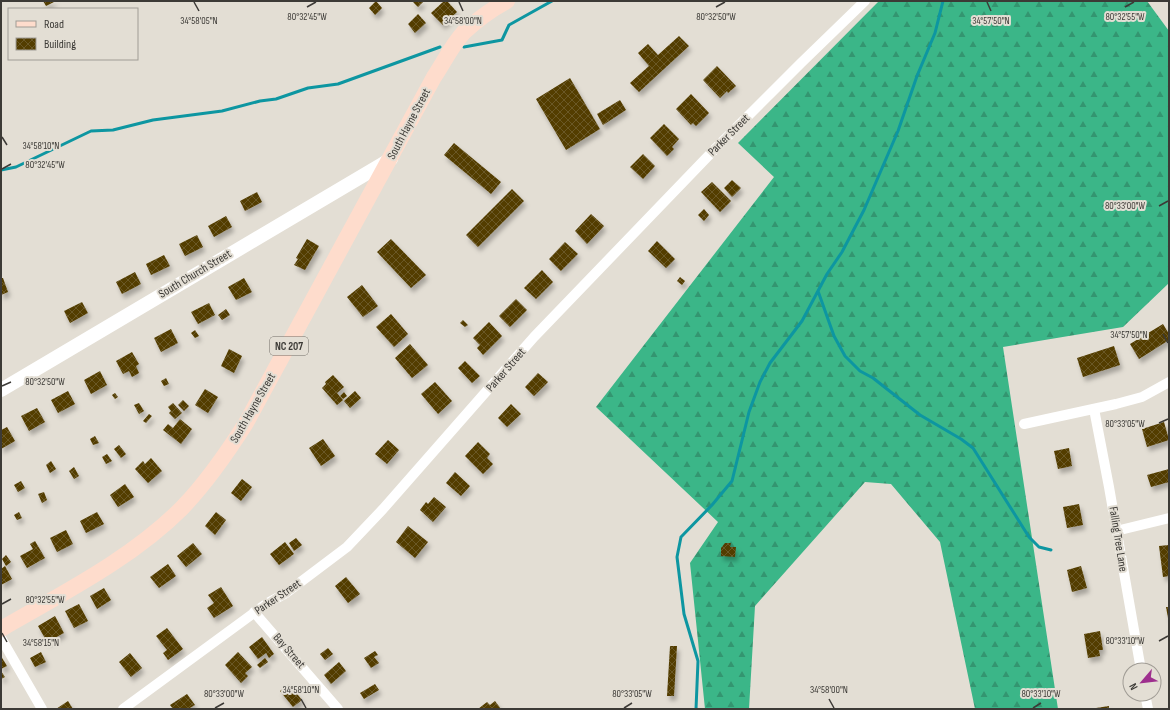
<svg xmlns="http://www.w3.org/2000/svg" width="1170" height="710" font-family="'Sofia Sans Condensed',sans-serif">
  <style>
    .forest { fill: url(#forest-firs) }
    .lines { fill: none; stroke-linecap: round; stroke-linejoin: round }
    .stream { stroke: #0d96a1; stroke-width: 3 }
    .building { fill: url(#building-cross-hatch); filter: url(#shadow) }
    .street { stroke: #fff; stroke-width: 10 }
    .secondary { stroke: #fff; stroke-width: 14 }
    .primary { stroke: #fedccc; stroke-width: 16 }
    .ticks { fill: none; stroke: #3c3a36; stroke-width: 1.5 }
    .labels { text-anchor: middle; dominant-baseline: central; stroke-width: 4; stroke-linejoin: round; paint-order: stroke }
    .shield { fill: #e3ded4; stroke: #6e6b65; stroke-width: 1 }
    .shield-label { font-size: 11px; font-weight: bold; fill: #3c3a36 }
    .street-label { font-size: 12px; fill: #3c3a36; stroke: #e3ded4 }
    .ticks-label { font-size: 10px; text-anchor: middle; fill: #3c3a36; stroke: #e3ded4; stroke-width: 4; stroke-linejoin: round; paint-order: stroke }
  </style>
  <defs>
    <pattern id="forest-firs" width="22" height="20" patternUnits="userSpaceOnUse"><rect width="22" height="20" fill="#3bb688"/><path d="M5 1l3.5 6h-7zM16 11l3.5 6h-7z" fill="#339570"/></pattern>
    <pattern id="building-cross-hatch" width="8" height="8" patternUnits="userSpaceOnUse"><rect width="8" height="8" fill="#533d00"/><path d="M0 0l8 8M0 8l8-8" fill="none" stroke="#6a5827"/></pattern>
    <filter id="shadow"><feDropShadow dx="2.5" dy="4.5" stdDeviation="2" flood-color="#0004"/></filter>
  </defs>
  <rect width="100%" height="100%" fill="#e3ded4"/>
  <path class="forest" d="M879,1h268l22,30v252l-46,44 -120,20 55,362h-83l-35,-167 -49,-58 -26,-2 -110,124 -6,103h-44l-15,-146 28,-41 -122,-115 178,-230 -36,-34z"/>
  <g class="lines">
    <path class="stream" d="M464,47l38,-7 7,-15 43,-24
      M1,170l15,-3 75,-36 22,-1 40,-10 69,-9 38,-10 16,-2 32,-11 30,-4 102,-37
      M818,291l16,45 11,20 15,15 13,7 47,37 41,24 12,9 56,89 10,10 12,3
      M696,709l2,-48 -14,-47 -7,-57 4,-20 31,-32 20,-24 17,-69 11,-30 10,-19 32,-42 25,-47 15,-22 22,-42 34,-79 19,-55 18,-43 8,-32"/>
  </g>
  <path class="building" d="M43,1h13l-10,5z
    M376,1l6,7 -7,7 -6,-7z
    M412,1h12l-6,6z
    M444,1h3l10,11 -14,13 -12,-12z
    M418,14l8,9 -11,10 -7,-9z
    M679,36l10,10 -50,46 -9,-9 19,-17 -11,-13 10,-9 10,11z
    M717,66l19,20 -8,7 -1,-2 -7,7 -17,-18z
    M570,78l30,51 -34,21 -30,-51z
    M691,94l18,19 -13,13 -3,-3 -2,2 -15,-16z
    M620,100l6,10 -23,15 -6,-11z
    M664,124l15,15 -7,8 2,2 -7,7 -17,-18z
    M454,143l47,39 -10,12 -47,-39z
    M643,154l12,12 -12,13 -13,-12z
    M732,180l9,8 -9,9 -8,-9z
    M712,182l19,19 -11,11 -19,-20z
    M512,189l12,12 -46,46 -12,-12z
    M257,192l5,10 -17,9 -5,-10z
    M704,209l5,6 -5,6 -6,-6z
    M591,214l13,12 -17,18 -12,-13z
    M226,216l6,11 -18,10 -6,-11z
    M197,235l6,12 -18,9 -6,-12z
    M307,239l12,7 -14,24 -11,-5 4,-6 -2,-1z
    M391,239l35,36 -15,13 -34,-36z
    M657,241l18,18 -9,9 -18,-17z
    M565,242l13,12 -17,17 -12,-12z
    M164,255l6,11 -19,9 -5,-11z
    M542,270l11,12 -17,17 -12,-11z
    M135,272l6,12 -19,10 -6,-12z
    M680,277l5,4 -3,4 -5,-4z
    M1,278h2l5,14 -7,3z
    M244,278l8,14 -16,8 -8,-13z
    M362,285l16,21 -15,11 -16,-20z
    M516,299l11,11 -17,17 -11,-11z
    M82,302l6,11 -18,10 -6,-12z
    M209,303l6,12 -17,9 -7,-12z
    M226,309l4,6 -8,5 -4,-5z
    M391,314l17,20 -14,13 -18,-20z
    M463,320l5,5 -3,2 -5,-4z
    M489,322l13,14 -19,19 -6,-7 3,-3 -7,-7z
    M1163,324l6,10v6l-30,19 -9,-15z
    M171,329l7,14 -17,9 -7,-14z
    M195,330l4,6 -4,2 -4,-5z
    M410,344l18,21 -16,13 -17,-20z
    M1114,346l6,19 -37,12 -6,-19z
    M229,349l13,7 -8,17 -13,-7z
    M132,352l7,12 -3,2 3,7 -7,4 -3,-6 -6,3 -7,-13z
    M465,361l15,15 -8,7 -14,-15z
    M100,371l7,14 -16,9 -7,-14z
    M538,373l10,9 -14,14 -9,-9z
    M333,375l11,12 -7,6 6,7 -6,5 -15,-17 4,-4 -1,-2z
    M166,378l3,6 -5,2 -3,-5z
    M435,382l17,19 -14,13 -17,-20z
    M205,389l13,8 -10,16 -13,-8z
    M68,391l7,13 -17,9 -7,-13z
    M355,391l6,7 -11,10 -6,-7z
    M344,392l3,4 -4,3 -3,-3z
    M115,393l3,4 -3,2 -3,-4z
    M183,400l6,6 -5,5 -6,-6z
    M139,403l5,8 -5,3 -5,-9z
    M173,403l9,10 -7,6 -6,-6 2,-2 -3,-4z
    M511,404l10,10 -14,13 -9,-9z
    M37,408l8,14 -16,9 -8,-15z
    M149,414l3,2 -6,7 -3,-2z
    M180,419l12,10 -11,15 -18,-14 5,-6 5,4z
    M1164,422l5,18 -22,7 -5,-18z
    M7,427l8,14 -14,8v-19z
    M95,436l4,7 -6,2 -3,-6z
    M323,439l12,17 -14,10 -12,-18z
    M388,440l11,10 -12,14 -12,-10z
    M478,442l12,12 -3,4 6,6 -10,10 -18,-18z
    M119,445l7,9 -5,4 -7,-9z
    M1069,448l3,18 -14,3 -4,-18z
    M107,454l5,7 -6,3 -4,-7z
    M151,458l11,13 -14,12 -13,-14 8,-8 2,3z
    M51,461l5,8 -6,4 -4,-8z
    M74,467l5,9 -5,3 -5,-8z
    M1169,469v13l-18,5 -4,-12z
    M455,472l15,14 -9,10 -15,-13z
    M242,479l10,8 -11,14 -10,-8z
    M21,481l4,7 -7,4 -4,-7z
    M125,484l9,13 -16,10 -8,-12z
    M44,492l3,8 -5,3 -4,-9z
    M434,497l12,10 -13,15 -13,-12 6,-8 2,2z
    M1079,504l4,21 -16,3 -4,-21z
    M19,512l3,6 -5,2 -3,-5z
    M97,512l7,12 -18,9 -6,-12z
    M216,512l10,8 -11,15 -10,-9z
    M408,526l20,16 -13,16 -19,-16z
    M66,530l7,14 -16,8 -7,-14z
    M296,538l6,7 -8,6 -5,-8z
    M35,541l10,17 -18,10 -7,-12 13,-7 -3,-5z
    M285,542l9,12 -15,11 -9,-11z
    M193,543l9,11 -16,13 -9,-11z
    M725,543h6l-1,4h6l-1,10 -14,-1v-8z
    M1169,545v31l-6,1 -4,-31z
    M6,555l5,7 -5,4 -4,-7z
    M168,564l8,12 -17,12 -9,-11z
    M5,566l7,13 -11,6v-16z
    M1081,566l6,22 -15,4 -5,-22z
    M346,577l14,17 -12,9 -13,-17z
    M221,587l12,19 -19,12 -7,-10 7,-5 -6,-8z
    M104,588l7,12 -14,9 -7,-13z
    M79,604l9,17 -14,7 -9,-17z
    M1166,607h3v11h-1z
    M55,616l9,17 -17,9 -9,-16z
    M167,628l16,21 -15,11 -5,-7 4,-3 -11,-14z
    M1100,631l3,19h-4l1,6 -12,2 -4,-24z
    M262,637l12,17 -5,4 -3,-5 -8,6 -9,-12z
    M670,646h7l-3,50h-7z
    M328,648l5,6 -8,6 -5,-6z
    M375,651l3,4 -4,2 5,6 -8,5 -7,-10z
    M41,652l5,10 -11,5 -5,-9z
    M238,652l14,15 -7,6 3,3 -7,7 -16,-18z
    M130,653l12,15 -11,9 -12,-15z
    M1,656l6,10 -6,3z
    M265,658l3,4 -8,6 -3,-3z
    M339,662l7,9 -15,13 -7,-9z
    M1,671l4,6 -4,2z
    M289,684l13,16 -9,7 -13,-16z
    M375,684l4,6 -15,9 -4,-6z
    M187,694l8,11 -7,4h-15l-3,-4z
    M68,701l5,8h-17z
    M495,701l6,8h-23l9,-7 3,3z
    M1109,706v3h-13v-1z"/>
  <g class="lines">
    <path class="street" d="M1094,409l15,78 32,183
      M1024,424l92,-20 26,-7 27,-15
      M1116,531l53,-13
      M254,612l84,97
      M1,638l41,71
      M1145,694l3,15
      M123,709l143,-105 20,-11 61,-46 36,-38 151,-172 179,-186 88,-88 64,-62"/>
    <path class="secondary" d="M1,390l390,-231"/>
    <path class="primary" d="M1,629c62,-36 130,-70 181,-121 25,-26 45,-55 64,-85l188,-346c10,-15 18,-32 30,-45 13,-12 28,-23 43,-31"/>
  </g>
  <path class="ticks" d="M194,2l5,9M459,2l4,9M987,2l4,9M307,7l9,-5M716,7l9,-5M1125,7l9,-5M2,137l5,8M2,169l9,-5M1159,206l9,-5M1163,334l5,9M2,386l9,-4M1159,423l9,-4M2,604l9,-5M2,633l5,9M1159,641l9,-5M301,699l5,9M829,699l5,9M215,708l9,-5M624,708l8,-5M1033,708l8,-5"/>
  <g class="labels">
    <rect class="shield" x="270" y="337" width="38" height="18" rx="3"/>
    <g class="shield-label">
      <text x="289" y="346">NC 207</text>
    </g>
    <g class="street-label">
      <text transform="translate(409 124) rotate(-62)">South Hayne Street</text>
      <text transform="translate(729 135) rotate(-45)">Parker Street</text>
      <text transform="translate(195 274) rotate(-31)">South Church Street</text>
      <text transform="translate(506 370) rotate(-49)">Parker Street</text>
      <text transform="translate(253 408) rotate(-60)">South Hayne Street</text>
      <text transform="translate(1118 539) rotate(81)">Falling Tree Lane</text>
      <text transform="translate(278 597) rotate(-34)">Parker Street</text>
      <text transform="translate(289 651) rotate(49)">Bay Street</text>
    </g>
  </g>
  <g class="ticks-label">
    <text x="307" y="20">80°32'45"W</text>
    <text x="716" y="20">80°32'50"W</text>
    <text x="1125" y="20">80°32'55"W</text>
    <text x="199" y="24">34°58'05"N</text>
    <text x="463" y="24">34°58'00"N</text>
    <text x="991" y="24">34°57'50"N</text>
    <text x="41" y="149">34°58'10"N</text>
    <text x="45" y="168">80°32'45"W</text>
    <text x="1125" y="209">80°33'00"W</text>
    <text x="1129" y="338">34°57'50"N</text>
    <text x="45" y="385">80°32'50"W</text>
    <text x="1125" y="427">80°33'05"W</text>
    <text x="45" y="603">80°32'55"W</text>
    <text x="1125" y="644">80°33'10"W</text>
    <text x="41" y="646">34°58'15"N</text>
    <text x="301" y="693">34°58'10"N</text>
    <text x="829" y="693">34°58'00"N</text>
    <text x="224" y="697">80°33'00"W</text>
    <text x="632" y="697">80°33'05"W</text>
    <text x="1041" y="697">80°33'10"W</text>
  </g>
  <rect width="1170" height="710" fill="none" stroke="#3c3a36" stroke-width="4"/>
  <rect x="8" y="8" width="130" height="52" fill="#e3ded4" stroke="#a09c95"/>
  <rect x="16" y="21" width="20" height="6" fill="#fedccc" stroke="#a09c95"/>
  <text x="44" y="28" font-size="12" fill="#3c3a36">Road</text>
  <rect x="16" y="38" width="20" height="12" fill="url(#building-cross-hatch)" stroke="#a09c95"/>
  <text x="44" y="48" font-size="12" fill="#3c3a36">Building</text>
  <g transform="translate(1142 682) rotate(242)"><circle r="19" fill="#e3ded4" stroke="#a09c95"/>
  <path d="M0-3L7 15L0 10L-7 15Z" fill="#9e2f8e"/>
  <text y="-6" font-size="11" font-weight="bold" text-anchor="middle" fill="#3c3a36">N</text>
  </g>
</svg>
